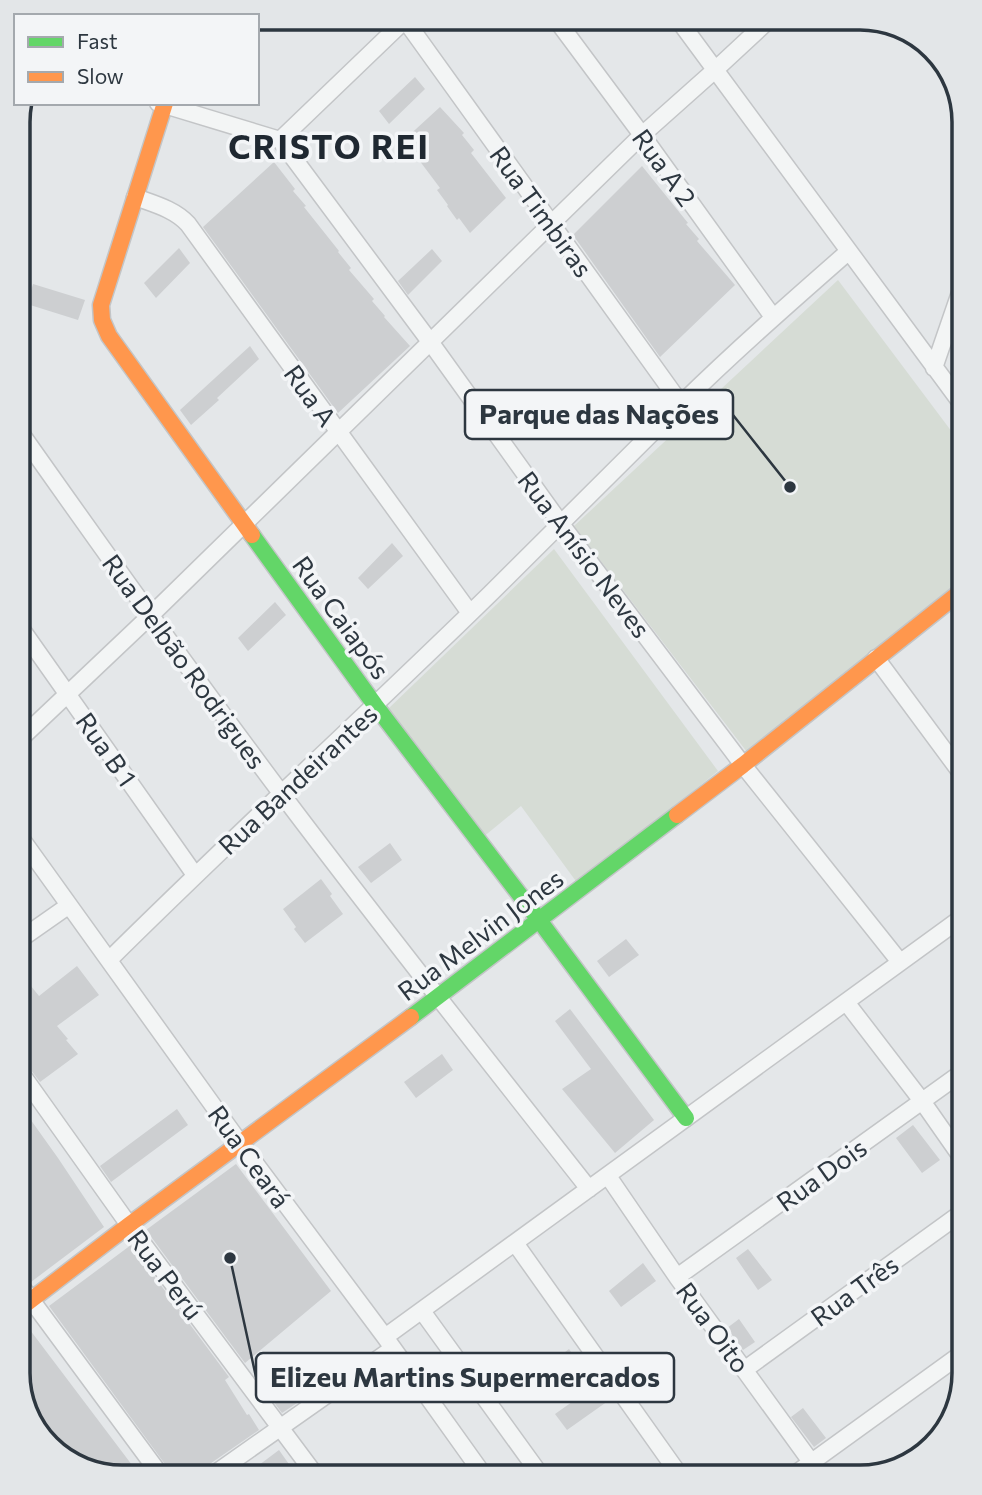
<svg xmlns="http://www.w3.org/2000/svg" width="982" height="1495" font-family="Commissioner,sans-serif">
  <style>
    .green { fill: #d6dcd5 }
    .building { fill: #cdcfd1 }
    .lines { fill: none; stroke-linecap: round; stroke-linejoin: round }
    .street-casing { stroke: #c3c5c7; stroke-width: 19 }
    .fast-casing { stroke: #c3c5c7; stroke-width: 19 }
    .slow-casing { stroke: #c3c5c7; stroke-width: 19 }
    .street { stroke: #f3f5f5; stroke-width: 16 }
    .fast { stroke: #63d668; stroke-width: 16 }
    .slow { stroke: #ff974d; stroke-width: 16 }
    .labels { text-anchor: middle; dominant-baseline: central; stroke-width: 7; stroke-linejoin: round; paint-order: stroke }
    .street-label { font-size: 26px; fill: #2d3740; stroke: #f3f5f7 }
    .district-label { font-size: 33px; font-weight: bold; letter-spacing: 2px; fill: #1f2831; stroke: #f3f5f7 }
    .rim { fill: none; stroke: #2d3740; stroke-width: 3.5 }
    .leader { fill: none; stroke: #2d3740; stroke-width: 2.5 }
    .callout-dot { fill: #2d3740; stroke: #f3f5f7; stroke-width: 2.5 }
    .callout { fill: #f3f5f7; stroke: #2d3740; stroke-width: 2.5 }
    .callout-label { font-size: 28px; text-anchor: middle; font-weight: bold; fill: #2d3740 }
  </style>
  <rect width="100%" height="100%" fill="#e4e7e9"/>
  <path class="green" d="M838,280l126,168v129l-217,175 -173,-226z
    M554,549l164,222 -140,113 -57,-78 -39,32 -94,-129z"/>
  <path class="building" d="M415,77l10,12 -36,35 -10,-13z
    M440,107l24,26 -2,2 12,15 -3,3 35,45 -36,35 -11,-15 -2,2 -10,-14 1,-1 -11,-15 3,-2 -36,-48z
    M274,162l21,27 -2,2 13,15 -2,1 35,44 -1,1 13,16 -2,2 25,29 -2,2 13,15 -1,1 26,29 -72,67 -135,-186z
    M642,166l46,57 -2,1 13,15 -2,2 38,44 -75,72 -87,-122z
    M179,248l11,15 -34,35 -12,-15z
    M432,249l10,12 -34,34 -10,-14z
    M33,284l52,16 -7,20 -51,-16z
    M250,346l9,13 -42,39 2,2 -28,25 -11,-15z
    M392,543l11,13 -35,33 -10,-11z
    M275,602l11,13 -38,36 -10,-13z
    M390,843l12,17 -31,23 -13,-16z
    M321,879l11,15 -2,2 13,18 -38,29 -11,-14 2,-2 -13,-18z
    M626,939l13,16 -30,22 -12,-16z
    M77,966l22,29 -42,31 11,13 -2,1 12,14 -38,28 -22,-29v-83l21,26z
    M570,1009l84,111 -39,33 -53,-64 29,-20 -36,-48z
    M442,1054l11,16 -37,28 -12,-16z
    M18,1102l40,56 46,69 -73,55 -8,-9 -5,-1z
    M177,1109l11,16 -77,57 -11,-16z
    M913,1125l27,35 -18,13 -26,-35z
    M236,1164l95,127 -86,72 -99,-133z
    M131,1245l98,132 -4,3 22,35 2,-1 10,16 -55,38 -8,9h-23l-3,-6 -121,-165z
    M748,1249l24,31 -14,10 -22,-32z
    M643,1263l13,18 -35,26 -12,-16z
    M739,1319l16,23 -12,8 -16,-22z
    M24,1322l108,143 -17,12 -51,-17 -33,-35 -13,-52v-49z
    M569,1349l11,16 -36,29 -12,-17z
    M308,1374l10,15 -36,24 -9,-12z
    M596,1385l12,16 -41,29 -12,-16z
    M803,1408l23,30 -12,9 -23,-30z
    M279,1450l19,27h-55z"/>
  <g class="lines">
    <g class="street-casing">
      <path id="street" d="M406,18l-1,2 276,384
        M555,18l87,117 131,182
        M677,18l287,389
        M158,103l122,37 151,203 130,181 182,241 157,197
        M280,140l125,-120
        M135,197c19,7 39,12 53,27l282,389
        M934,368l30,-87
        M18,429c86,122 173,244 263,364 100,133 204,264 308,396
        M18,624l177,251
        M876,658l88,119
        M18,741l132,-125 492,-481 73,-65 56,-52
        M18,834l222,309 145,194 100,140
        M18,941l50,-35
        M109,960c125,-124 255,-243 381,-366 64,-63 127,-127 191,-190 54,-53 111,-103 168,-153
        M846,1002l76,99 42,60
        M18,1069l111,156 188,252
        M608,1176l69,101 145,200
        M515,1243l166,234
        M677,1277l287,-206
        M18,1282l144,195
        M422,1311l120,166
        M385,1337l579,-421
        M744,1370l220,-159
        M210,1477l182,-128
        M791,1477l173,-125"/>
    </g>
    <g class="fast-casing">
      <path id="fast" d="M252,535l123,170 164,215 147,198
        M411,1017l266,-202"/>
    </g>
    <g class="slow-casing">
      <path id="slow" d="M165,103l-64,202 1,15 7,16 143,199
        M677,815l66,-50 221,-176
        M18,1310l111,-85 282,-208"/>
    </g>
    <use href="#street" class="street"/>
    <use href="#fast" class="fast"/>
    <use href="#slow" class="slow"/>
  </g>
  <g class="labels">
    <g class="street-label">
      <text transform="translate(665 167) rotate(54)">Rua A 2</text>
      <text transform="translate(542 211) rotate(54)">Rua Timbiras</text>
      <text transform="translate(311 395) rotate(54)">Rua A</text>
      <text transform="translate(585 554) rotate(53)">Rua Anísio Neves</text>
      <text transform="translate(342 617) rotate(54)">Rua Caiapós</text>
      <text transform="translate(185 661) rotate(54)">Rua Delbão Rodrigues</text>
      <text transform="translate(107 749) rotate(55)">Rua B 1</text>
      <text transform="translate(297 779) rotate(-43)">Rua Bandeirantes</text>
      <text transform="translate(480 934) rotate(-37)">Rua Melvin Jones</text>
      <text transform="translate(250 1156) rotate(54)">Rua Ceará</text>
      <text transform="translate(821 1174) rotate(-36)">Rua Dois</text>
      <text transform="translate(166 1274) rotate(53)">Rua Perú</text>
      <text transform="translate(854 1290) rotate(-36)">Rua Três</text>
      <text transform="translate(714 1327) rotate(54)">Rua Oito</text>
    </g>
    <g class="district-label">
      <text x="329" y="145">CRISTO REI</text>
    </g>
  </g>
  <path d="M0 0H982V1495H0ZM122 30H860A92 92 0 0 1 952 122V1373A92 92 0 0 1 860 1465H122A92 92 0 0 1 30 1373V122A92 92 0 0 1 122 30Z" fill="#e3e6e8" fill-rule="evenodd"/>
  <path class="rim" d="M122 30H860A92 92 0 0 1 952 122V1373A92 92 0 0 1 860 1465H122A92 92 0 0 1 30 1373V122A92 92 0 0 1 122 30Z"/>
  <path class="leader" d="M790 487L733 415M230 1258L256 1377"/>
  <g class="callout-dot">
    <circle cx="790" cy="487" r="7"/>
    <circle cx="230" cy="1258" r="7"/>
  </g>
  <g class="callout">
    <rect x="465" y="390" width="268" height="49" rx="7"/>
    <rect x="256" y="1353" width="418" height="49" rx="7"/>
  </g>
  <g class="callout-label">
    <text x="599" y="424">Parque das Nações</text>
    <text x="465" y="1387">Elizeu Martins Supermercados</text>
  </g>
  <rect x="14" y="14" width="245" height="91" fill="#f3f5f7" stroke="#a4a9ae" stroke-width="2"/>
  <rect x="28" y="37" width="35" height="10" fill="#63d668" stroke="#a4a9ae" stroke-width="2"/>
  <text x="77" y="49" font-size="21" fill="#2d3740">Fast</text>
  <rect x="28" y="72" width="35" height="10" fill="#ff974d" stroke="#a4a9ae" stroke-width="2"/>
  <text x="77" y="84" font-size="21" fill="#2d3740">Slow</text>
</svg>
